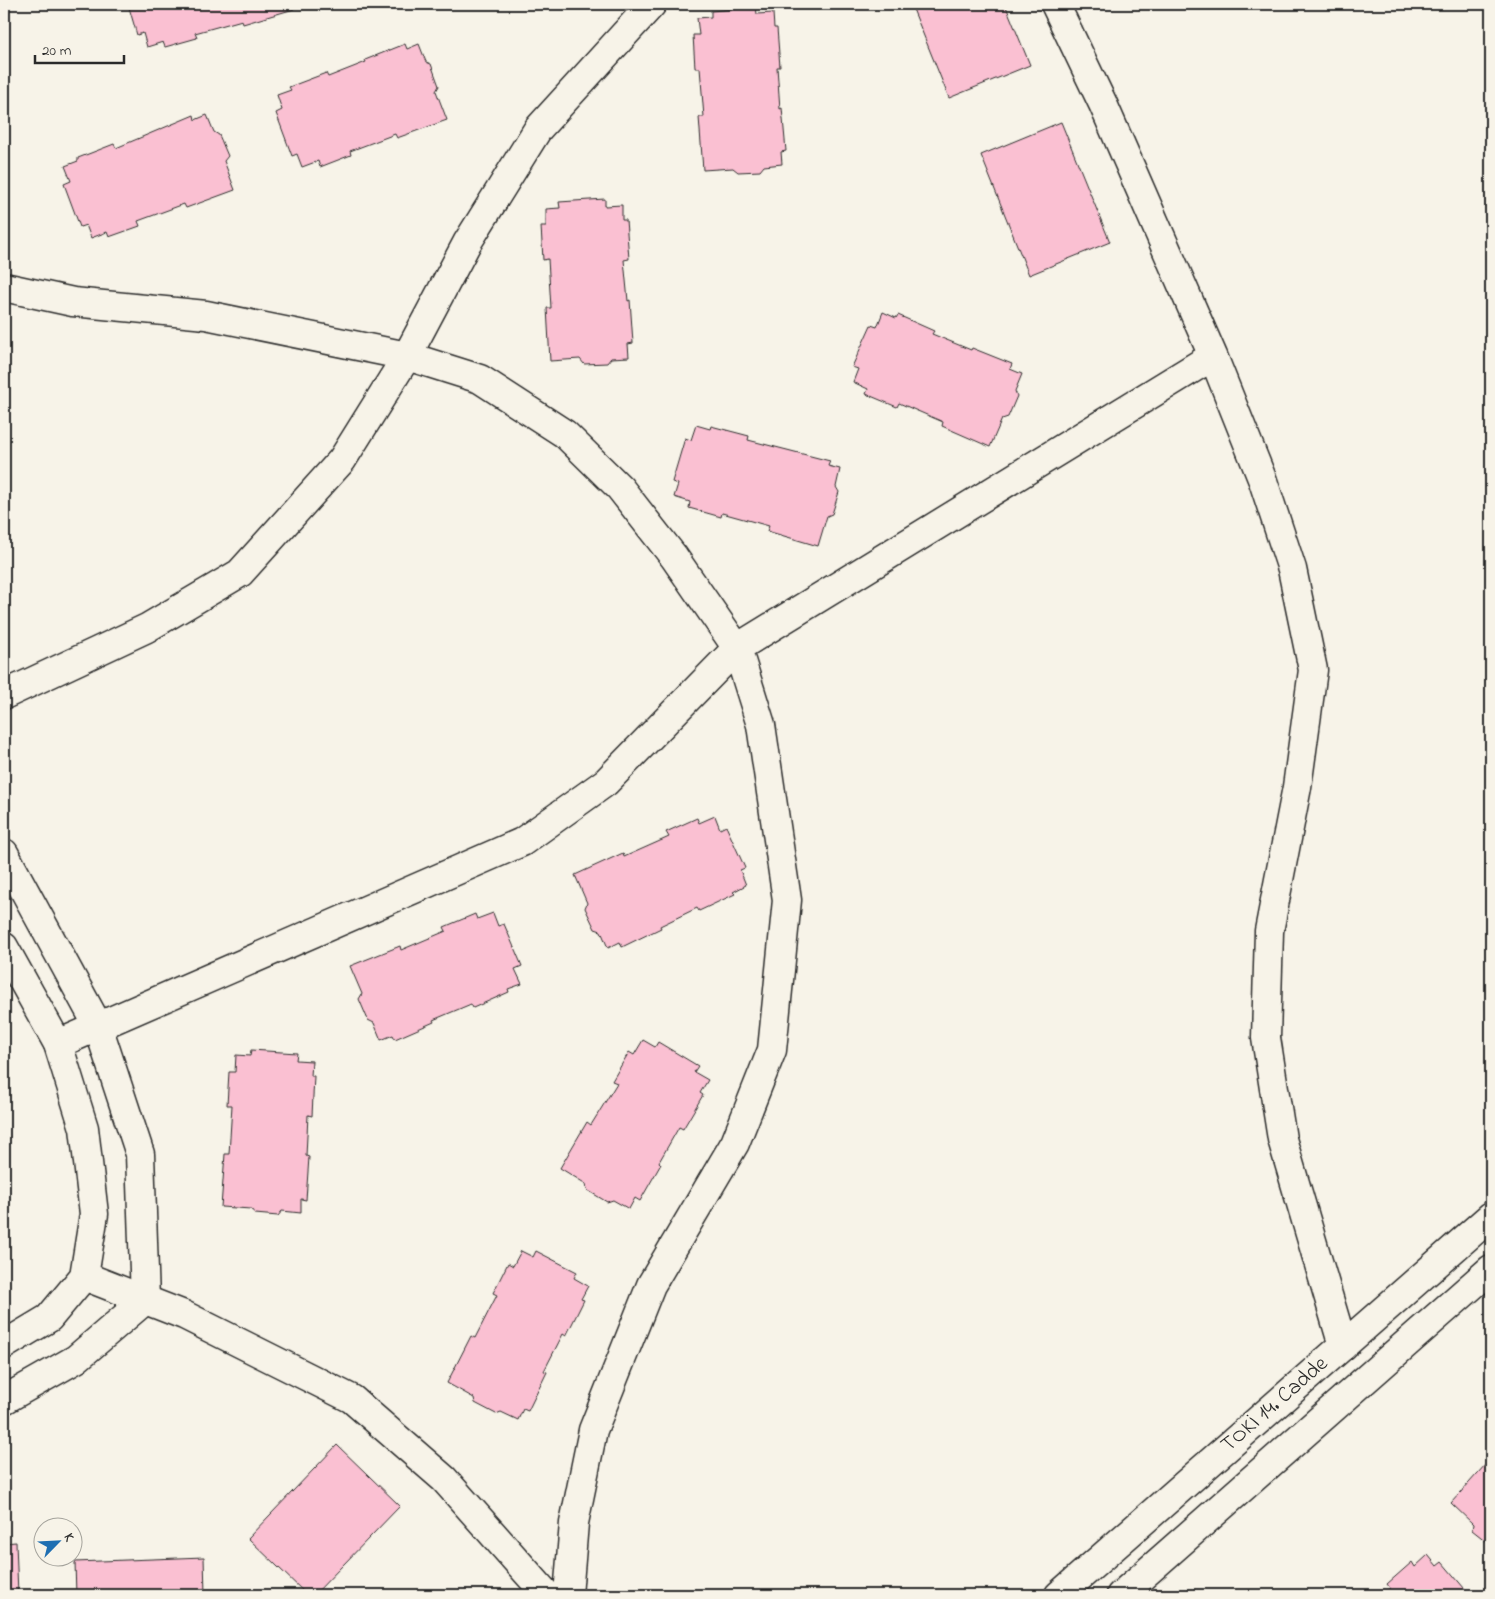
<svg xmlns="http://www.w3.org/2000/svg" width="1495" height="1599" font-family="'Indie Flower',sans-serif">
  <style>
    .building { fill: #fac0d2; stroke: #2b2b2b }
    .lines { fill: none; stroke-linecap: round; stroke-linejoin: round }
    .minor-casing { stroke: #2b2b2b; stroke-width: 31 }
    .major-casing { stroke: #2b2b2b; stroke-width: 31 }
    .minor { stroke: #f7f3e8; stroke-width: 28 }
    .major { stroke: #f7f3e8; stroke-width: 28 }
    .labels { text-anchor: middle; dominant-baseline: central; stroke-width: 4; stroke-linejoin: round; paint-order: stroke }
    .street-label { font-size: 22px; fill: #2b2b2b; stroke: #f7f3e8 }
  </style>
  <rect width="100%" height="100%" fill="#f7f3e8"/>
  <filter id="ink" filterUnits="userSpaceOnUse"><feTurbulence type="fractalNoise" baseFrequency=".02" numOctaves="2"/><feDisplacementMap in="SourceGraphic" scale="10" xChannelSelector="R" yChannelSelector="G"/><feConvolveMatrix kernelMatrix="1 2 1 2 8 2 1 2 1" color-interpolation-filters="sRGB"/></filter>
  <g filter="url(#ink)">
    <path class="building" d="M128,4h164l2,5 -51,15 -1,-4 -47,13 2,5 -32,9 -2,-5 -16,5 -4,-14 -6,2z
      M911,4h94l25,61 -81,33z
      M756,7l1,7 16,-1 1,15h3l3,39h-3l3,42 2,-1 4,43 -5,1 1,12 -18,2 -4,5 -22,1 -5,-4 -30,2 -4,-53h5l-4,-49h-5l-2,-33h6l-2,-17 14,-1v-6z
      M405,44l2,5 12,-5 7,18 5,2 8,22 -3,5 11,29 -50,18 -2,-4 -45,17 1,4 -31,12 -2,-6 -16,6 -5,-13 -5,2 -16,-43 6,-3 -5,-15 14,-5 -2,-3 37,-14 2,4 38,-15 -1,-2z
      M194,115l1,5 12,-5 7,17 5,3 9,21 -4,5 11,29 -49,18 -2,-4 -46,17 2,5 -31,11 -2,-5 -16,6 -5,-13 -6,2 -16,-43 7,-3 -6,-15 13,-5v-3l36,-14 2,4z
      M1061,122l49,120 -81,33 -48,-120z
      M605,199v7l17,-1v15h4l3,39 -5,1 4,41 2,-1 3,43 -5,1 1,13 -18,1 -4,5 -23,1 -4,-5 -30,2 -3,-53h4l-3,-49 -5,1 -2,-34h5v-17l14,-1 -1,-6z
      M883,312l13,6 2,-3 36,16 -2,3 39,16 1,-2 40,16 -2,5 12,5 -7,17 2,5 -9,21 -6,2 -12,28 -48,-21 1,-4 -44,-19 -2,4 -31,-13 2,-5 -15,-7 5,-13 -6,-2 19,-42 6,2z
      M696,425l14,4 1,-3 38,10 -1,4 82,21 -2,5 12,3 -4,18 3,5 -7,22 -5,2 -9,30 -51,-15 2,-5 -47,-13 -1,4 -32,-9 1,-6 -16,-5 4,-13 -6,-2 13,-44 6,2z
      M715,816l5,13 6,-3 19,42 -5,2 6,15 -13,7 2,2 -36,17 -2,-3 -37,18 1,2 -39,19 -2,-5 -12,6 -7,-17 -6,-2 -10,-21 2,-5 -12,-28 48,-22 1,4 45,-20 -3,-5 31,-14 2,5z
      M493,913l5,13 6,-2 18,42 -7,3 7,15 -14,5 1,3 -36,16 -2,-4 -38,16 1,2 -39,17 -2,-4 -12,5 -7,-17 -6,-3 -9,-21 3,-5 -12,-28 50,-20 1,4 45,-19 -2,-4 31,-13 2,5z
      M643,1040l12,7 3,-5 40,24 -4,6 14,8 -8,13 3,2 -20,34 -4,-2 -20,35 2,2 -21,37 -5,-3 -6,11 -16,-9 -6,2 -20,-12 -1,-6 -26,-16 27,-46 4,3 26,-42 -5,-2 17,-29 5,3z
      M251,1050l46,3 -1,7 16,1 -1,15h3l-2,40 -4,-1 -2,41 3,1 -3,43 -5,-1v14l-19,-2 -4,5 -23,-2 -4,-5 -30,-2 4,-53h4l3,-49h-5l2,-33h6l1,-17 14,1z
      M521,1251l12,6 3,-6 41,21 -3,6 14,8 -7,13 3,1 -18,36 -3,-2 -19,37 3,1 -19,39 -5,-2 -5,11 -17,-8 -5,2 -21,-11 -1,-5 -27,-15 24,-47 4,2 22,-43 -4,-2 15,-30 5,3z
      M337,1445l63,61 -86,89h-7l-59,-57z
      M1486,1464l3,3 2,-2v80l-19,-15 1,-6 -22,-21z
      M16,1542l2,53h-14v-52z
      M1428,1555l9,11 5,-4 28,33h-89l9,-7 -3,-4 25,-22 3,5z
      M204,1557l1,38h-129l-1,-33z"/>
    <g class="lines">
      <g class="minor-casing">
        <path id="minor" d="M1055,4l48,100 110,252 50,125 29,88 21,101 -16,117 -28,144 -3,107 16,101 61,207
          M4,287l69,15 133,13 201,41 73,23 85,55 55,54 54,69 63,91 24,77 26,175 -15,150 -37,93 -84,142 -58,145 -19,93 -6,72
          M4,695l143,-67 93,-55 102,-113 65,-104 60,-113 71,-114 114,-125
          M58,1044l464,-202 84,-60 131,-134 476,-292
          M84,1276l100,39 168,84 92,80 103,116"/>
      </g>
      <g class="major-casing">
        <path id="major" d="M4,853l94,173 42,128 5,146 -69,59 -72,41
          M4,947l54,97 26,84 10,86 -10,62 -35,42 -45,27
          M1059,1595l432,-379
          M1121,1595l370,-326"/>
      </g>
      <use href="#minor" class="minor"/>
      <use href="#major" class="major"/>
    </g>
  </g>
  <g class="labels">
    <g class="street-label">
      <text transform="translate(1275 1405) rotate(-41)">TOKİ 14. Cadde</text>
    </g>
  </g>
  <rect width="1495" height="1599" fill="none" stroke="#f7f3e8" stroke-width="20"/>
  <rect x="10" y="10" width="1475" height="1579" fill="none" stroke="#2b2b2b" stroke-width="2" filter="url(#ink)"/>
  <g transform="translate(58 1542) rotate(66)"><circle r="24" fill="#f7f3e8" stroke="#a5a39c"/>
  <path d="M0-4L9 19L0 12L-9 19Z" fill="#1f6fb2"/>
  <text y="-8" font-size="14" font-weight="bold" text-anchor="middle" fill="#2b2b2b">K</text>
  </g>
  <path d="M35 55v8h89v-8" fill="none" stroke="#2b2b2b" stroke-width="2.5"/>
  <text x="42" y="55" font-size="15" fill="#2b2b2b" stroke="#f7f3e8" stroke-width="4" paint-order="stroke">20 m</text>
</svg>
